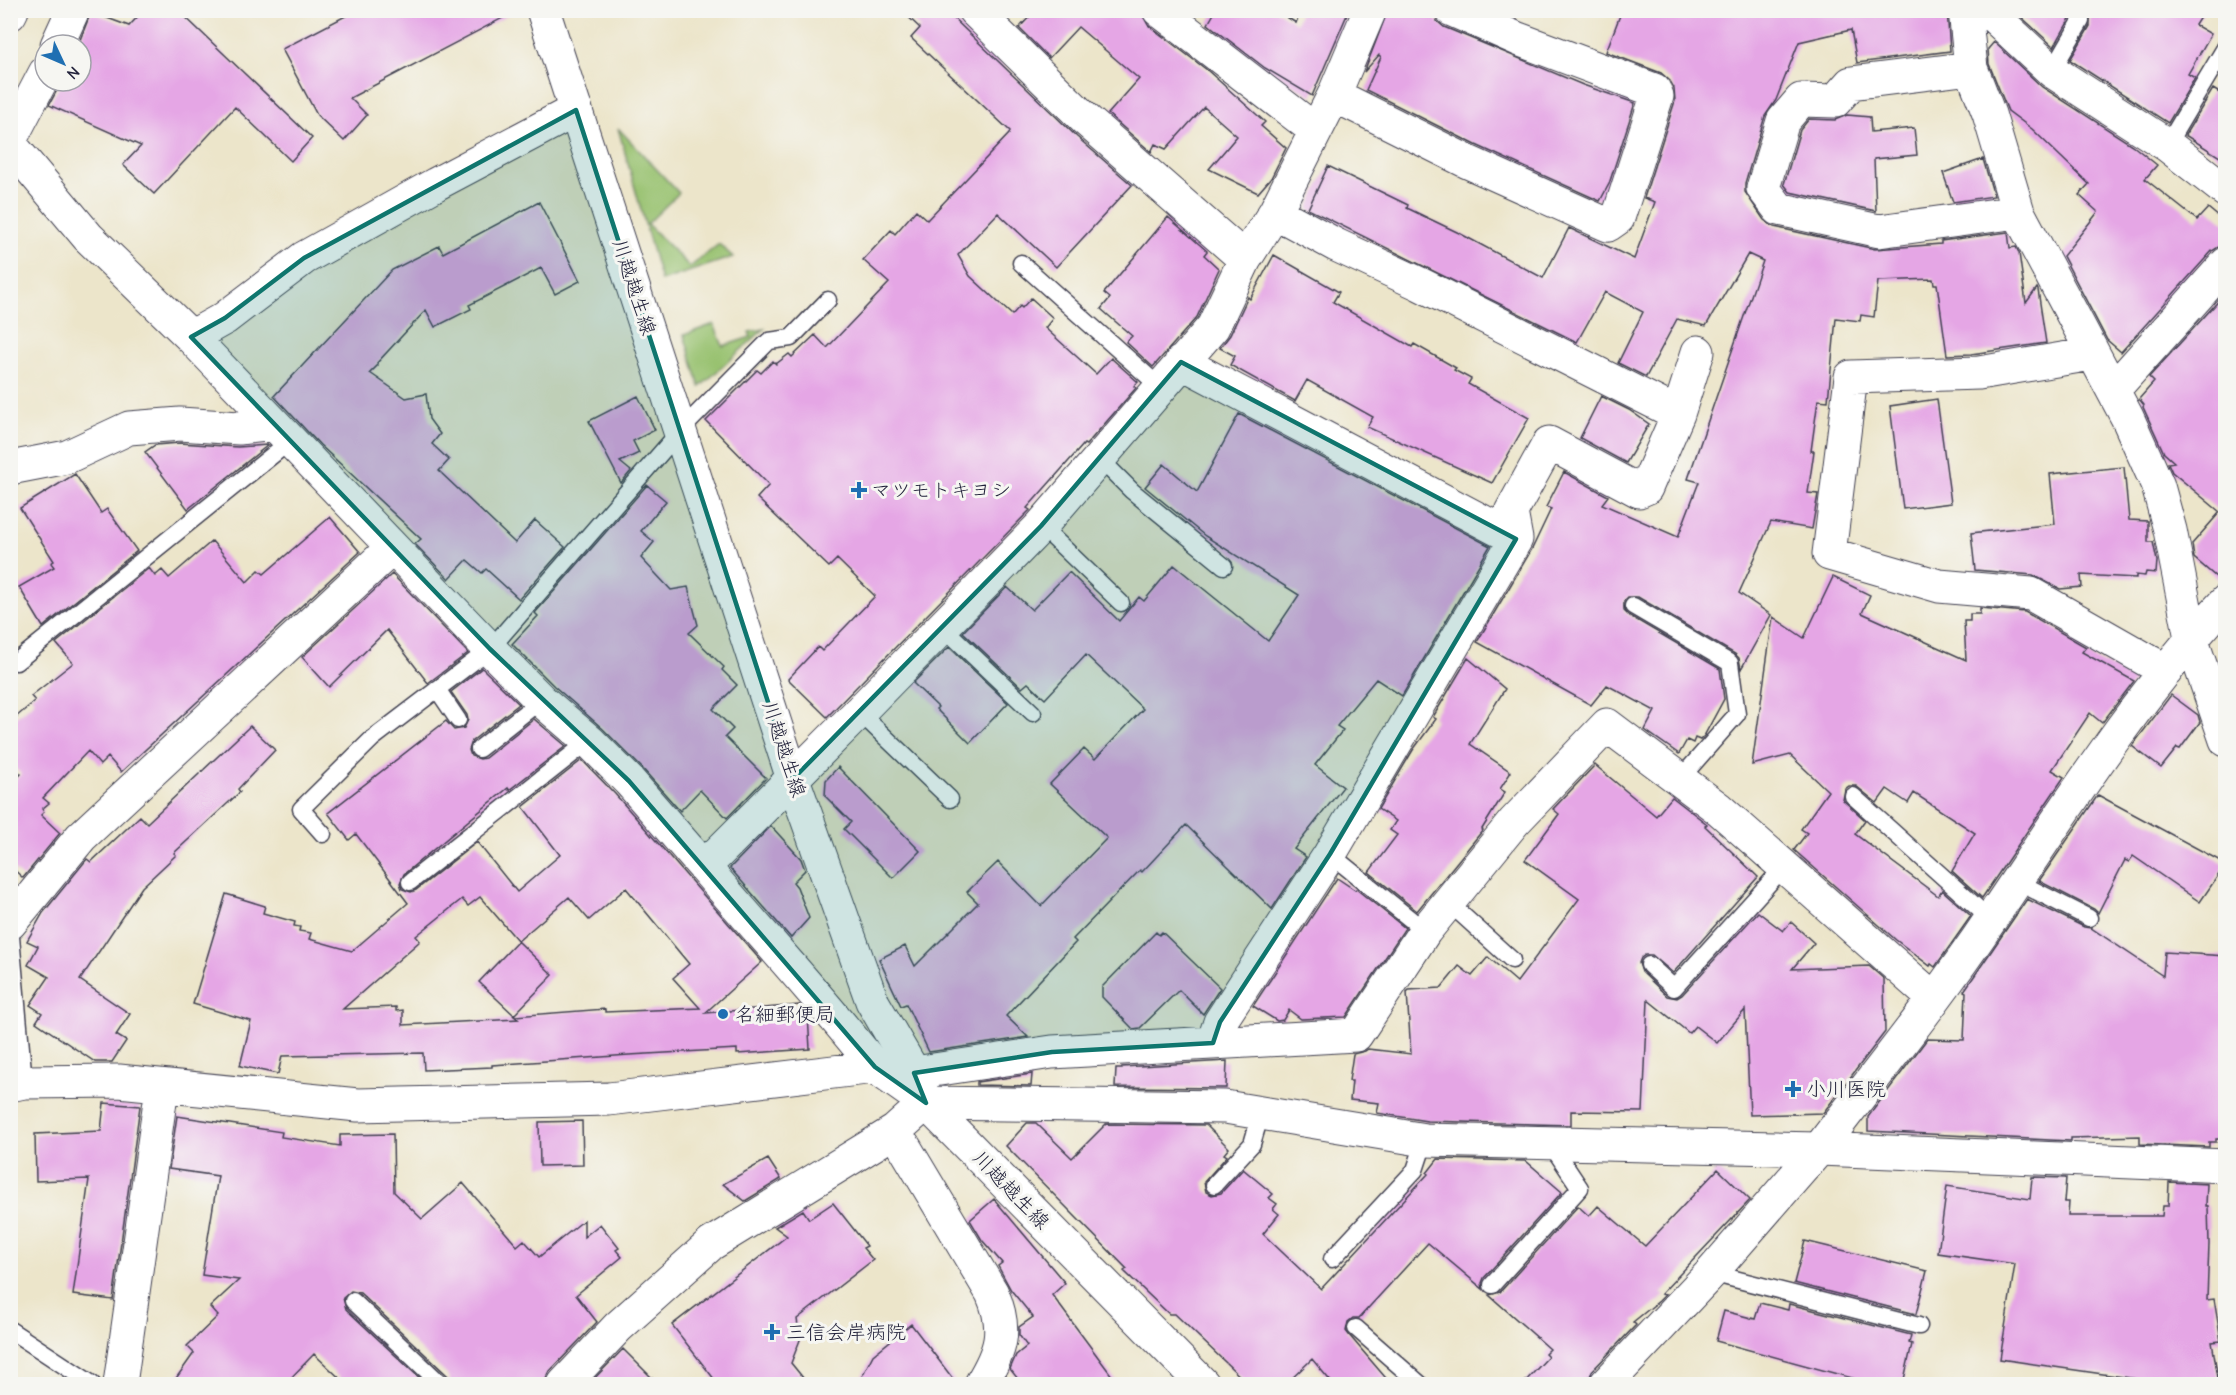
<svg xmlns="http://www.w3.org/2000/svg" width="2236" height="1395" font-family="'Comic Neue','Klee One',sans-serif">
  <style>
    .green { fill: #97c16e; stroke: #5c7254; stroke-width: 1.5 }
    .building { fill: #e5a6e5; fill-rule: evenodd }
    .lines { fill: none; stroke-linecap: round; stroke-linejoin: round }
    .service-casing { stroke: #403f50; stroke-width: 19 }
    .minor-casing { stroke: #403f50; stroke-width: 35 }
    .tertiary-casing { stroke: #403f50; stroke-width: 35 }
    .secondary-casing { stroke: #403f50; stroke-width: 35 }
    .service { stroke: #fff; stroke-width: 16 }
    .minor { stroke: #fff; stroke-width: 33 }
    .tertiary { stroke: #fff; stroke-width: 33 }
    .secondary { stroke: #fff; stroke-width: 33 }
    .marked { fill: #0f766e; fill-opacity: 0.2; stroke: #0f766e; stroke-width: 4.5; stroke-linejoin: round }
    .poi-dot { fill: #1f6fb2; stroke: #f6f6f2; stroke-width: 2 }
    .labels { text-anchor: middle; dominant-baseline: central; stroke-width: 6; stroke-linejoin: round; paint-order: stroke }
    .street-label { font-size: 20px; fill: #22223b; stroke: #f6f6f2 }
    .poi-label { font-size: 20px; fill: #22223b; stroke: #f6f6f2; text-anchor: start }
  </style>
  <rect width="100%" height="100%" fill="#f6f6f2"/>
  <filter id="ink" filterUnits="userSpaceOnUse"><feTurbulence type="fractalNoise" baseFrequency=".0167" numOctaves="2"/><feDisplacementMap in="SourceGraphic" scale="12" xChannelSelector="R" yChannelSelector="G"/><feConvolveMatrix kernelMatrix="1 2 1 2 8 2 1 2 1" color-interpolation-filters="sRGB"/></filter>
  <filter id="wash" filterUnits="userSpaceOnUse"><feTurbulence type="fractalNoise" baseFrequency=".008" numOctaves="4" result="noise"/><feDisplacementMap in="SourceGraphic" scale="24" xChannelSelector="R" yChannelSelector="G"/><feGaussianBlur stdDeviation="1.35" result="paint"/><feColorMatrix in="noise" values="0 0 0 0 0 0 0 0 0 0 0 0 0 0 0 0 0 1.4 0 .05"/><feComposite in="paint" operator="in"/></filter>
  <g filter="url(#wash)">
    <rect width="100%" height="100%" fill="#ece5ca"/>
    <path class="green" d="M618,128l61,65 -32,31 43,43 29,-23 14,13 -72,24z
      M714,324l9,22 28,-9 -2,-5 15,-3 -64,58 -16,-52z"/>
    <g id="blocks">
      <path class="building" d="M144,10h34l134,128 -21,23 -56,-54 -81,87 -31,-29 18,-19 -92,-41 13,-24h19v-36h-3l13,-33 38,14z
        M357,10h161l-168,88 17,17 -23,26 -27,-26 -35,-66z
        M901,10h44l132,127 55,48 -76,82 -58,-54 -40,42 12,21 42,39 8,-9 2,2 9,-10 22,20 -8,10 51,46 15,-16 27,24 -4,4 2,2 -50,57 -2,-1 -57,64 3,2 -3,3 -200,204 -39,-38 30,-32 4,4 53,-55 -38,-37 -8,8 -72,-69 12,-13 -63,-64 51,-51 4,3 12,-12 3,3 13,-10 3,3 23,-22 12,13 62,-65 -26,-23 28,-30 4,4 21,-24 11,10 82,-86 1,-3 -99,-93 9,-10z
        M1036,10h104l8,15 59,45 58,52 -4,4 25,22 -15,30 -13,15 -49,-24 28,-33 -33,-29 -38,42 -11,-5 -4,8 -43,-38 31,-35 -61,-52 -29,31 -30,-30z
        M1216,10h60l20,13 5,-13h48l-37,86 -47,-28 -57,-44z
        M1388,10h46l3,11 7,6 139,58 52,18 -26,81 -9,17 -124,-56 -110,-55 15,-33 -2,-2 -15,17z
        M1622,10h325l3,41 -93,12 -6,-33 -52,12 -23,58 -11,16 -20,67v9l19,28 10,7 101,22 66,-5v-3l67,-9 2,16 6,-1 3,6 7,50 11,-15 1,2 8,53 -75,11 -24,1 -10,-71h-3l-1,-5 -55,2 -4,36 -13,-2 -1,6 -24,-3 -8,83 -10,-1 -7,51h3l-6,42 10,1 -6,35 -41,-7 -32,71 32,22 -30,54 -2,-11 -4,-4 -97,-57h-10l-4,4v10l4,4 92,54 4,30 -20,37 -4,4 -5,-2 -2,5 -6,-3 -8,14 -34,-24 10,-19 -48,-26 -16,20 -114,-63 55,-93 19,-40 -5,-2 18,-35 44,24 -6,8 76,33 21,-55 -11,-3 75,-218 -15,-7 -42,72 -29,-7 -31,58 -28,-14 25,-51 -38,-20 -28,50 -269,-133 20,-43 80,39 -1,3 52,25 84,45 26,-50 65,31 21,-57 -11,-4 31,-97 -1,-13 -4,-7 -9,-8 -55,-21z
        M2017,10l187,1 -9,14 16,9 -23,40 7,4 -27,45 -98,-63 20,-34v-10l-3,-4 -7,-1 -8,4 -18,32 -38,-35z
        M1994,42l48,45 90,58 25,20 -12,14 52,41 11,-12 18,15v23h-6l-8,5 -91,101 -14,-12 -44,-84 35,-44 -19,-17 10,-11 -57,-55 -24,-18 -19,-47 -1,-15z
        M2213,89l13,8v64l-41,-26z
        M1847,115l23,2 1,15 43,-4 3,27 -43,4 2,52 -86,-19 -6,-8 16,-54 9,-11 26,1z
        M1983,159l11,37 -41,6 -10,-29z
        M539,202l41,79 -25,13 -14,-26 -72,37 2,4 -36,18 -9,-17 -49,53 1,2 -8,8 36,25 20,-4 3,25 11,15 -8,10 17,16 -10,11 76,72 20,-23 30,27 -46,52 -33,-30 -4,4 -15,-13 -18,19 -34,-35 6,-5 -101,-94 -46,-49 118,-126 47,-24 4,7z
        M1168,217l39,34 -3,4 15,14 -22,48 -44,50 -27,-25 6,-6 -31,-27 9,-11 -6,-5z
        M1274,255l65,37 -6,10 79,45 2,-3 42,24 -2,2 17,9 -3,5 61,34 -37,65 -125,-56 6,-10 -66,-37 -12,21 -65,-36 5,-9 -15,-8 10,-13 18,-38 2,2z
        M2226,293v290h-3l-29,-25 -2,-14 28,-32 -48,-40 -4,-9 6,-1 -10,-9 -21,-46 1,-2 -5,-6 15,-17 -5,-5z
        M638,396l17,34 -22,11 6,12 -19,9 11,9 -10,12 -32,-62z
        M1601,396l28,14 20,14 -23,39 -46,-25z
        M1937,399l14,104 -48,6 -13,-103z
        M1239,414l251,132 -88,150 -26,-17 -39,47 6,4 -28,35 28,22 -49,62 12,8 -34,52 -86,-84 -44,47 -2,-2 -67,69 3,3 -70,74 22,21 -99,15 -23,-48 -5,2 -22,-47 26,-13 10,20 63,-63 -11,-11 31,-30 43,44 66,-68 -57,-54 34,-35 11,10 48,-50 -57,-54 -41,44 -17,-16 -6,5 -59,-56 44,-45 25,23 37,-38 50,49 20,-24 5,4 30,-36 94,76 31,-46 -94,-59 -60,-49 19,-23 33,28z
        M180,443l58,4 30,-2 -80,64 -43,-57 10,-7z
        M2124,467l5,53 19,1v21h5l4,19 -1,12 -10,-1 -1,4 -9,-1v3l-55,-3 1,12 -22,2 -27,-14 -58,-5 -4,-37 84,-9 -5,-50z
        M75,474l26,39 6,-4 30,42 -94,76 -24,-40 35,-20 -3,-4 3,-2 -34,-53z
        M647,485l19,16 -25,30 13,11 -13,16 30,32 17,-3 10,38 -9,8 35,34 -2,3 15,15 -24,24 20,20 -8,8 41,41 -39,40 -27,-28 -20,21 -38,-43 -40,-40 -48,-42 -42,-42 26,-28 -3,-3z
        M330,517l30,35 -239,220 -13,-15 -8,8 -12,-14 -45,47 6,5 -7,6 2,3 -3,3 19,18 -37,45 -13,-12v-87l3,3 8,-8 -11,-11v-41l25,-21 -4,-5 42,-33 -17,-20 93,-75 6,8 7,-6 7,8 43,-37 35,41 12,-12 5,4z
        M392,574l76,79 -40,30 -41,-53 -58,57 -27,-30z
        M1833,577l37,18 -8,18 104,47 -2,-39h6v-7h10v-6l45,4 61,35 -4,5 52,29 -32,42 -12,-10 -38,57 12,7 -82,121 -30,-27 23,-38 -61,-40 -6,10 -21,-14 -10,14 -21,-17h-7l-4,3 -2,11 22,20 -10,14 83,62 4,-6 29,26 -36,51 -4,-3 -1,2 -34,-26 -102,-90 13,-17 -6,-4 27,-38 -38,-36 -38,10 21,-148 31,21z
        M949,647l59,56 -38,40 -34,-34 2,-2 -25,-24z
        M1468,658l37,31 -35,55 41,28 -11,17 5,3 -23,37 1,1 -66,81 -48,-39 28,-37 -7,-5 6,-9 -18,-12 35,-59 23,-31 -3,-2z
        M482,668l37,36 -47,37 -3,9 2,6 9,3 5,-1 49,-39 32,27 -57,44 -1,-2 -104,86 -4,9 2,6 9,3 5,-2 61,-48 40,50 43,-37 -37,-48 59,-47 33,34 147,168 -57,51 95,-8 8,10 2,34 -73,5v-5l-108,6 -137,10v2l-68,3 -1,-17 -141,3 -4,18 -38,-8 11,-45 -58,-17 33,-110 39,12 -2,7 32,9 -1,4 6,1 -1,4 12,2 -2,6 43,12 56,-48 -52,-69 -7,6 -21,-27 118,-92 8,9 10,-2 4,-8 -1,-5 -16,-23zM626,888l63,76 -16,14 27,30 -95,4v-3l-91,7 4,3 -115,6v-15l-7,1v-4l-53,2 77,-68 -4,-5 46,-37 6,7 12,-9 38,44 -39,41 35,33 39,-40 -35,-34 51,-44 20,23z
        M2171,695l27,20 2,7 -20,27 -3,-1 -16,20 -29,-22z
        M250,726l25,24 -37,39 2,3 -66,61 2,2 -34,32 -62,93 50,34 -14,21 10,6 -14,21h-17l-59,-40 6,-9 -12,-8 19,-28 -21,-12 10,-19 -11,-5 16,-28 44,-54 4,3 49,-46 7,7z
        M1595,765l61,51 16,-19 35,27 -2,2 53,51 -85,96 -21,-18h-7l-4,3 -2,5 3,9 25,24 10,2 5,-3 76,-83 25,19 8,-9 23,21 -22,26 77,-3 15,13 1,53 -62,81 -73,2 -5,-105 -28,33 -22,-17 -6,7 -41,-33 -5,112 -72,-1v14l-144,-4 -50,-8 2,-10 -29,-3 2,-19h-3l4,-27 12,-3 3,-2 43,5 -4,-62 2,-2 32,-2 18,-22 13,10 16,-19 29,25 62,-83 -54,-39 34,-46 -6,-5z
        M838,767l82,84 -27,27 -49,-49 7,-7 -26,-26 1,-16z
        M2098,795l128,69 -26,38 -67,-46 -4,6 -4,-2 -27,53 -4,-4 -55,-28z
        M771,826l30,33 4,11 -12,12 4,5 12,31 -18,20 -61,-70z
        M1337,878l18,12 1,-1 49,39 -59,89 -45,2 -12,-9 -6,10 -6,1 -24,-15z
        M2027,899l57,28 7,1 72,48 2,-24 61,4v183h-10v3h-7v5l-69,-3v-8l-69,2v3l-203,-10v-14l59,-78 37,1 2,-48 -2,-1z
        M1156,932l3,3 3,-3 58,56 -17,26 -24,-24 -39,38 -7,1 -31,-32v-10z
        M1227,1061l-1,27 -111,-1 1,-18h6v-2z
        M1032,1074l-1,12 -54,-1v-3z
        M104,1103l36,3 -27,194 -40,-5 16,-116 -53,2 -1,-47 66,-3z
        M177,1116l105,16 -1,5 59,9v-11l53,-1 1,58 28,27 41,-36 54,63 7,-6 15,17 45,-37v17l16,-13 19,24 -3,2 6,7 -46,38 21,27 -47,49 -4,8v5h-95l-3,-8 -88,-83 -9,-2 -8,7 3,11 80,75h-80l-32,-30 -29,30h-113l22,-31 -7,-7 31,-30 -8,-9 29,-27 -37,-5 16,-99 -49,-7z
        M582,1121l1,44 -43,1 -1,-44z
        M1027,1123h9l36,35 34,-34 100,1 23,23 -5,6 3,2 -23,26 2,10 6,3 9,-2 22,-24 30,25 -4,4 8,6 -4,5 6,5 -16,20 58,55 107,-115 -1,-1 11,-14 88,2 36,31 -78,86 -2,5 1,6 -55,-46 -69,75h-6l-5,4 -2,9 3,4 42,49h-58l-21,-25 -26,25h-38l-73,-70h-6l-45,-43 3,-2 -121,-123z
        M768,1159l13,20 -36,22 -22,-17z
        M1718,1169l32,31 -89,94 4,1 -6,6 -26,21 3,3 -44,46 -4,12 -65,1 25,-27 -3,-3 5,-5 -61,-54 11,-3 78,-86 11,10 9,-10 47,40z
        M2032,1177l34,1 -2,24h5l-1,14h94l1,-10h5l1,-24 38,2 -1,22h2l1,38 -2,56 7,-1 7,42 -9,1 7,42h-60l-1,-2 -158,-23 15,-95 -77,-11 9,-67 83,13z
        M994,1199l71,84 -13,12 66,89h-96l-12,-15 6,-14 11,-9 -8,-11v-8l14,-10 -22,-27 -13,-24 4,-3 -20,-23 -12,-20z
        M833,1203l34,43 -4,2 10,12 -76,59 3,21 -9,23 17,21h-90l-46,-59 115,-89 -12,-9 28,-17 6,9z
        M1805,1241l122,30 -11,43 -122,-31z
        M1760,1303l28,7 1,-6 122,31 -2,8 3,1 -9,40h-29l-158,-43 8,-30 31,8z
        M911,1324l46,60h-99l15,-29z
        M623,1349l35,35h-69z"/>
    </g>
  </g>
  <g filter="url(#ink)">
    <use href="#blocks" fill-opacity="0" stroke="#403f50" stroke-width="1.5"/>
    <g class="lines">
      <g class="service-casing">
        <path id="service" d="M2052,71l29,-50
          M2167,145l59,-99
          M1021,263l139,124
          M1100,459l32,32 92,75
          M1041,526l80,77
          M1633,606l97,57 7,51 -57,65
          M943,627l90,86
          M10,660l6,2 274,-221
          M437,689l21,31
          M859,712l91,87
          M479,749l62,-49
          M1853,796l138,124
          M323,834l-22,-25 71,-70 118,-90 190,-218 89,-90 22,-3 37,-38
          M1330,854l95,77
          M2016,881l73,37
          M410,882l179,-141
          M1448,902l64,58
          M10,926l14,156
          M1649,965l25,23 110,-121
          M1214,1185l38,-41 9,-31
          M1332,1259l83,-89 10,-30
          M1711,1273l208,53
          M1492,1285l88,-97 -30,-45
          M353,1301l88,83
          M1356,1328l64,56
          M10,1330l82,54"/>
      </g>
      <g class="minor-casing">
        <path id="minor" d="M974,10l110,108 161,141
          M1159,10l156,120
          M1965,10l6,58 18,46 29,98 109,205 31,69 12,44 21,108 35,102
          M1966,11l23,1 63,59 115,74 59,46
          M10,14l2,-4
          M57,45l16,-35
          M1971,68l-120,15 -16,18 -34,-1 -18,21 -20,67 16,21 100,22 139,-19
          M1334,95l134,67 140,63 10,-7 39,-122 -3,-6 -136,-51 -66,-29
          M10,140l35,-67
          M10,144l78,93 103,100 34,-19 79,-60 132,-74 140,-74
          M1275,212l61,33 84,39 258,130
          M191,337l299,312 51,51 48,41 40,40 75,86
          M2092,354l-113,19 -128,4 -22,177 110,32 92,8 135,77
          M1181,362l335,177 -5,-27 38,-69 90,48 7,-3 32,-74 20,-62
          M2113,390l113,-126
          M10,468l57,-11 62,-29 51,-4 59,4 35,-4
          M10,923l71,-86 311,-289
          M1213,1043l7,-21 110,-168 186,-315
          M875,1067l51,36 299,4 200,33 394,9 407,17
          M914,1073l138,-21 304,-17 69,-104 89,-109 93,-97 112,84 214,189
          M10,1085l14,-3 95,-1 239,24 251,-6 266,-32c-54,-69 -114,-133 -171,-200l155,-155 182,-186 172,-199 32,-68 30,-47 59,-117 36,-85
          M895,1131l97,162c16,37 9,58 -11,91
          M1819,1149c58,-76 119,-151 172,-230 74,-109 144,-221 235,-318
          M120,1384l42,-297
          M564,1384l54,-57 93,-83 184,-113 31,-28"/>
      </g>
      <g class="tertiary-casing">
        <path id="tertiary" d="M1606,1384l105,-111 108,-124"/>
      </g>
      <g class="secondary-casing">
        <path id="secondary" d="M543,10l250,769 79,222 42,72 12,30 277,281"/>
      </g>
      <use href="#service" class="service"/>
      <use href="#minor" class="minor"/>
      <use href="#tertiary" class="tertiary"/>
      <use href="#secondary" class="secondary"/>
    </g>
  </g>
  <path class="marked" d="M576,110l217,669 248,-253 140,-164 335,177 -186,315 -110,168 -7,21 -161,9 -138,21 12,30 -51,-36 -246,-286 -139,-132 -299,-312 34,-19 79,-60z"/>
  <g class="poi-dot">
    <path d="M856 481h6v6h6v6h-6v6h-6v-6h-6v-6h6z"/>
    <circle cx="723" cy="1014" r="6"/>
    <path d="M1790 1080h6v6h6v6h-6v6h-6v-6h-6v-6h6z"/>
    <path d="M769 1323h6v6h6v6h-6v6h-6v-6h-6v-6h6z"/>
  </g>
  <g class="labels">
    <g class="street-label">
      <text transform="translate(634 287) rotate(72)">川越越生線</text>
      <text transform="translate(784 749) rotate(72)">川越越生線</text>
      <text transform="translate(1011 1190) rotate(46)">川越越生線</text>
    </g>
    <g class="poi-label">
      <text x="871" y="490">マツモトキヨシ</text>
      <text x="735" y="1014">名細郵便局</text>
      <text x="1806" y="1089">小川医院</text>
      <text x="786" y="1332">三信会岸病院</text>
    </g>
  </g>
  <rect width="2236" height="1395" fill="none" stroke="#f6f6f2" stroke-width="36"/>
  <g transform="translate(63 63) rotate(134)"><circle r="28" fill="#f6f6f2" stroke="#a1a1a9" stroke-width="1.5"/>
  <path d="M0-4.5L10 22L0 15L-10 22Z" fill="#1f6fb2"/>
  <text y="-9" font-size="16" font-weight="bold" text-anchor="middle" fill="#22223b">N</text>
  </g>
</svg>
